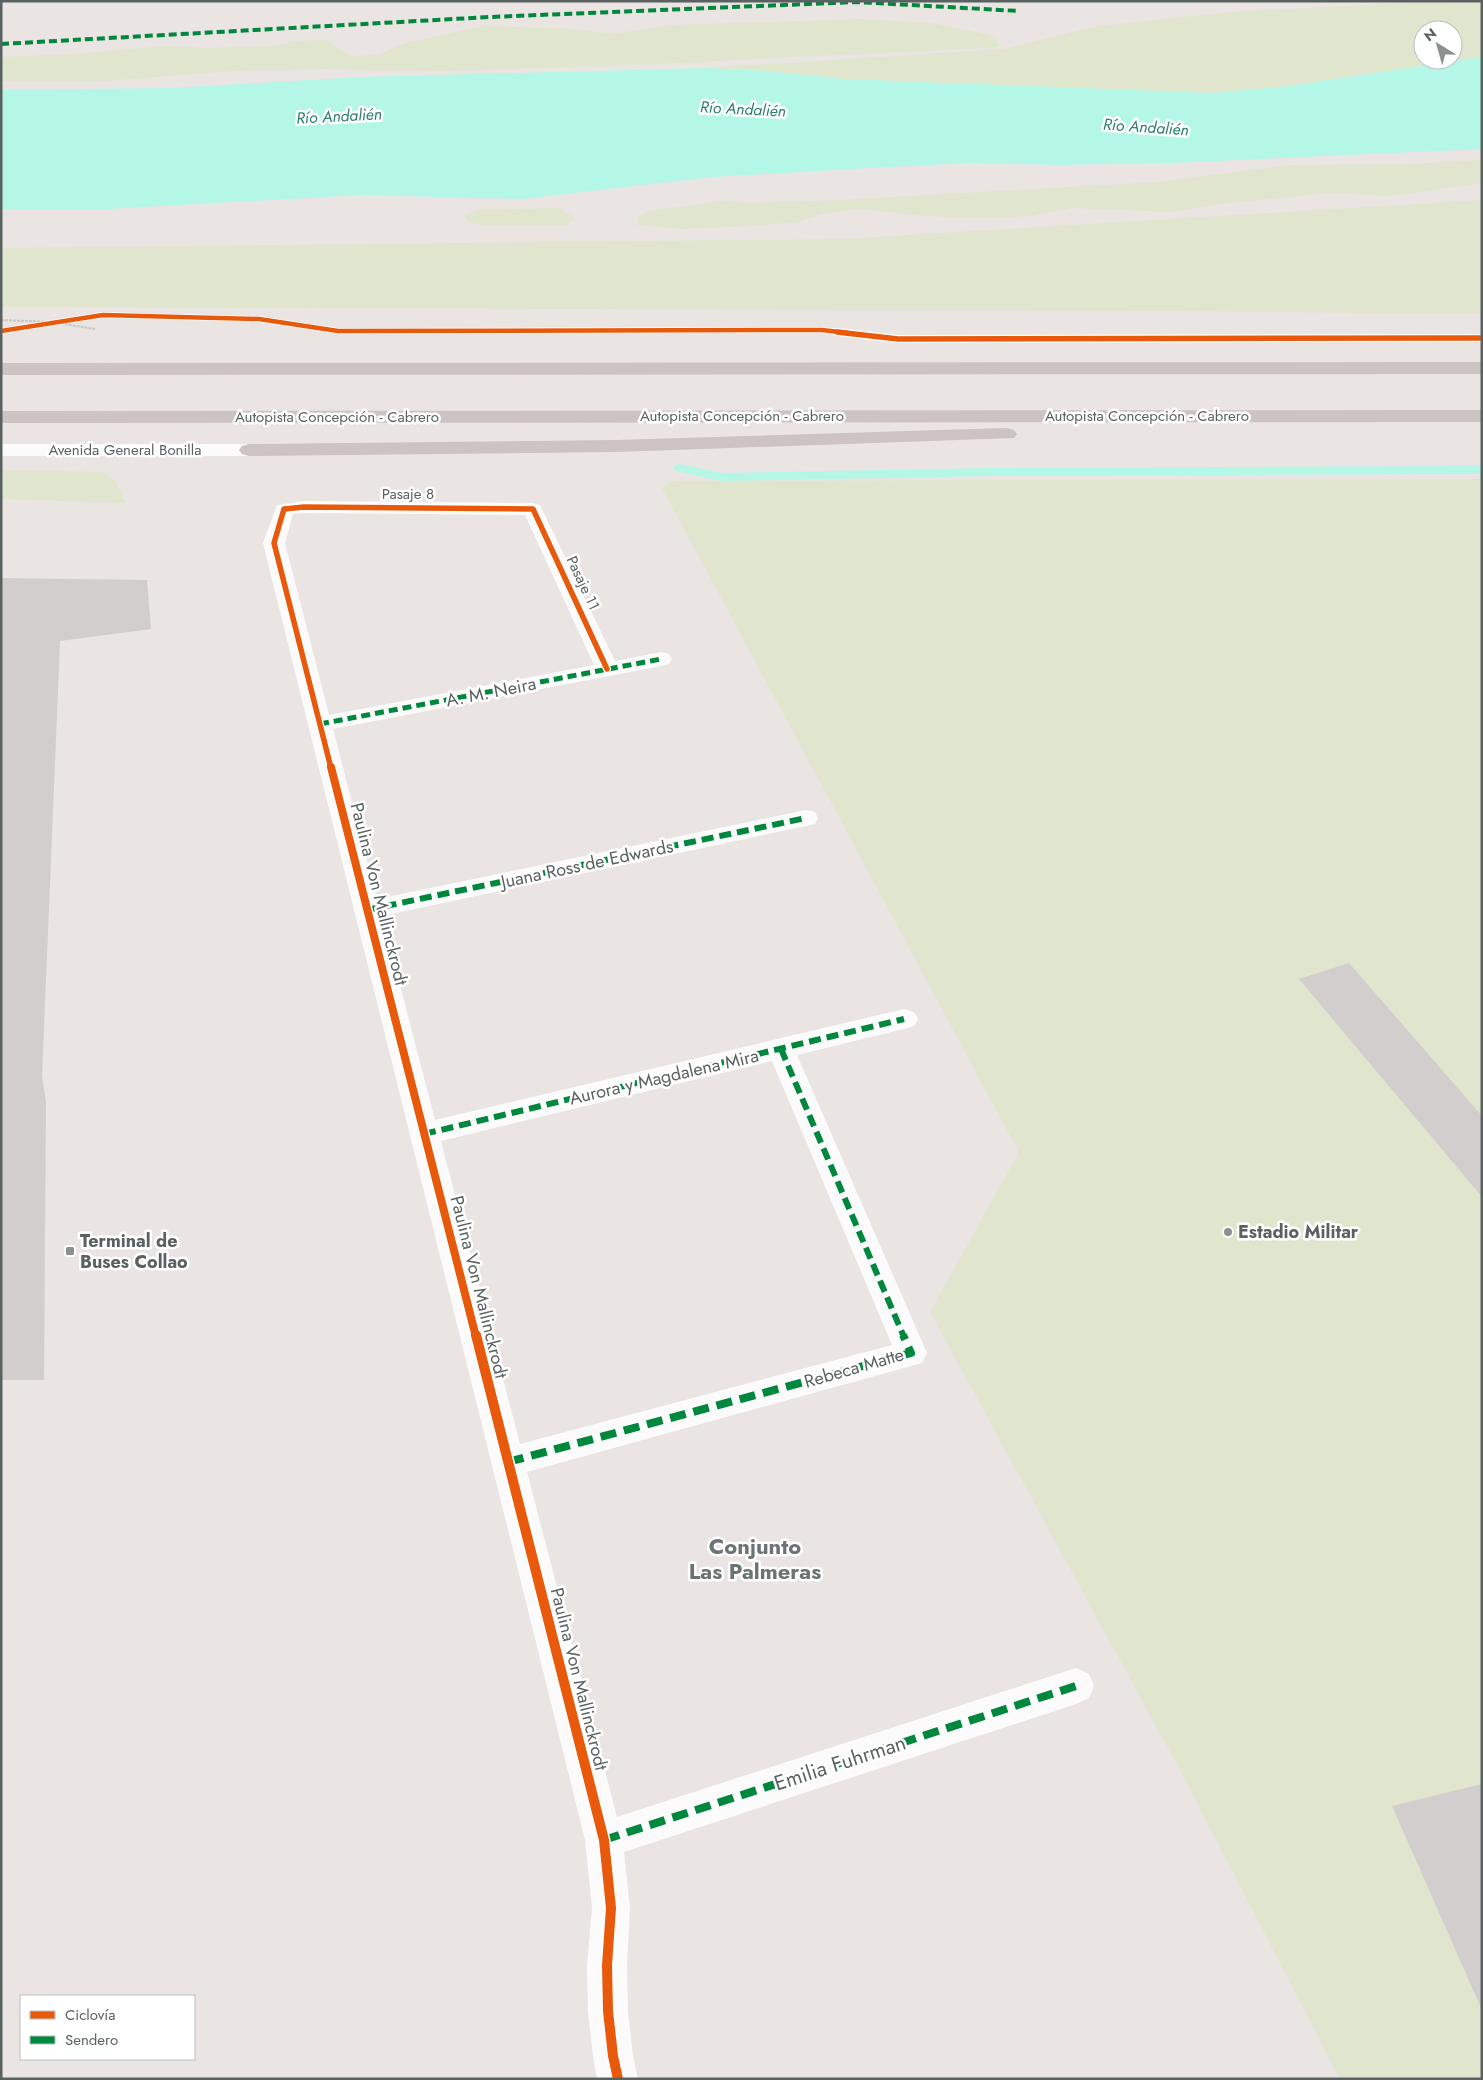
<svg xmlns="http://www.w3.org/2000/svg" width="1483" height="2080" font-family="Jost,sans-serif">
  <style>
    .green { fill: #e0e5cd; fill-rule: evenodd }
    .water { fill: #b5f7e6 }
    .lines { fill: none; stroke-linecap: round; stroke-linejoin: round }
    .stream { fill: #b5f7e6; fill-rule: evenodd }
    .building { fill: #d1cecd }
    .path { stroke: #c4c9c4; stroke-width: 2; stroke-dasharray: 3 1; stroke-linecap: butt }
    .street { fill: #fcfbfb; fill-rule: evenodd }
    .secondary { fill: #fcfbfb; fill-rule: evenodd }
    .highway { fill: #ccc3c2; fill-rule: evenodd }
    .quiet-far3 { stroke: #00873e; stroke-width: 4; stroke-dasharray: 8 4; stroke-linecap: butt }
    .quiet-far2 { stroke: #00873e; stroke-width: 5; stroke-dasharray: 9 5; stroke-linecap: butt }
    .quiet-far1 { stroke: #00873e; stroke-width: 6; stroke-dasharray: 12 6; stroke-linecap: butt }
    .quiet { stroke: #00873e; stroke-width: 8; stroke-dasharray: 16 8; stroke-linecap: butt }
    .cycleway-far3-casing { stroke: #fff; stroke-width: 6 }
    .cycleway-far2-casing { stroke: #fff; stroke-width: 8 }
    .cycleway-far1-casing { stroke: #fff; stroke-width: 11 }
    .cycleway-casing { stroke: #fff; stroke-width: 13 }
    .cycleway-far3 { stroke: #e8590c; stroke-width: 4.5 }
    .cycleway-far2 { stroke: #e8590c; stroke-width: 5.5 }
    .cycleway-far1 { stroke: #e8590c; stroke-width: 8 }
    .cycleway { stroke: #e8590c; stroke-width: 10 }
    .poi-dot { fill: #8c908e; stroke: #fff; stroke-width: 2 }
    .labels { text-anchor: middle; dominant-baseline: central; stroke-width: 5; stroke-linejoin: round; paint-order: stroke }
    .far-street-label { font-size: 15px; fill: #596261; stroke: #fff }
    .far-water-label { font-size: 16px; font-style: italic; fill: #2b7e70; stroke: #fff }
    .street-label { font-size: 18px; fill: #596261; stroke: #fff }
    .poi-label { font-size: 18px; font-weight: bold; fill: #596261; stroke: #fff; text-anchor: start }
    .near-street-label { font-size: 21px; fill: #596261; stroke: #fff }
    .near-neighbourhood-label { font-size: 22px; font-weight: bold; fill: #6a7472; stroke: #fff }
  </style>
  <rect width="100%" height="100%" fill="#eae4e3"/>
  <path class="green" d="M1422,2l60,1v54l-202,30 -68,6 -369,-14 -76,-8 -61,-3 298,-19 94,-23 133,-14zM1423,30h30v30h-30z
    M861,19l70,4 59,12 11,12 -386,19 -174,5 -118,-2 -90,2 -128,10h-104v-24l72,-3 93,-8 43,2 65,-2 21,-5 32,-1 22,16 29,-1 25,-11 80,-18 93,3 36,5 59,-9z
    M1482,160v23l-92,13 -62,-3 -117,12 -39,7 -100,-4 -41,8 -49,2 -59,-2 -64,-7 -36,5 -26,8 -46,4 -71,3 -43,-4 1,-9 11,-5 73,-10 29,2 88,-3 320,-18 131,-17 123,-1z
    M1482,200v114l-300,-3 -1181,-4v-59l843,-9z
    M559,208l16,10 -10,8 -82,-1 -14,-3 -5,-7 13,-5z
    M1,470l101,2c16,8 17,15 23,31l-124,-4z
    M1482,479v1600h-142l-153,-296 -257,-471 89,-160 -357,-664 9,-7z"/>
  <path class="water" d="M1482,57v92l-310,14 -117,2 -85,-2 -64,3 -193,11 -191,22 -161,-4 -254,14h-106v-119l170,-2 190,-11 345,-9 61,3 77,8 368,14 68,-6z"/>
  <g class="lines">
    <path class="stream" d="M680,464l42,9 267,-5 493,-2v8l-493,2 -267,5 -47,-10 -1,-3 1,-3z"/>
  </g>
  <path class="building" d="M1,578l146,2 4,49 -91,12 -18,435 4,26 -2,278h-43z
    M1349,963l133,153v81l-183,-218z
    M1482,1784v226l-90,-204z"/>
  <g class="lines">
    <path class="path" d="M1,320l50,2 44,7"/>
    <path class="street" d="M304,501l229,2 7,2 75,156 46,-9 8,2 3,5 -3,5 -8,2 -328,63 44,170 429,-89 9,2 3,6 -3,6 -9,2 -424,90 53,204 469,-111 10,3 4,7 -4,7 -10,3 -107,26 130,298 -5,10 -395,109 90,345 459,-149 13,6 5,12 -5,12 -13,6 -452,148 6,56 -3,57 1,46 5,45 5,23h-41l-4,-23 -5,-45 -1,-46 5,-57 -7,-68 -322,-1297 14,-38zM304,513l221,2 69,150 -265,50 -44,-172 8,-29zM772,1061l120,284 -372,99 -79,-303z"/>
    <path class="secondary" d="M1,444h248l7,2 3,4 -3,4 -7,2h-248z"/>
    <path class="highway" d="M1482,362v12l-1481,1v-12z
      M1482,410v12l-1481,1v-12z
      M1007,428l7,2 3,4 -3,4 -397,14 -368,4 -7,-2 -3,-4 3,-4 7,-2 368,-4z"/>
    <path class="quiet-far3" d="M1,44l489,-27 367,-15 162,9"/>
    <path class="quiet-far2" d="M320,724l341,-65"/>
    <path class="quiet-far1" d="M367,910l439,-92
      M781,1049l123,288
      M424,1134l480,-115"/>
    <path class="quiet" d="M508,1462l403,-109 -8,-18
      M604,1840l472,-154"/>
    <g class="cycleway-far3-casing">
      <path id="cycleway-far3" d="M1,331l102,-16 156,4 79,12 484,-1 26,3"/>
    </g>
    <g class="cycleway-far2-casing">
      <path id="cycleway-far2" d="M837,332l61,7 584,-1
        M331,768l-57,-225 10,-34 20,-2 229,2 74,160"/>
    </g>
    <g class="cycleway-far1-casing">
      <path id="cycleway-far1" d="M331,767l145,570"/>
    </g>
    <g class="cycleway-casing">
      <path id="cycleway" d="M476,1335l128,505 7,68 -4,57 1,46 5,45 5,23"/>
    </g>
    <use href="#cycleway-far3" class="cycleway-far3"/>
    <use href="#cycleway-far2" class="cycleway-far2"/>
    <use href="#cycleway-far1" class="cycleway-far1"/>
    <use href="#cycleway" class="cycleway"/>
  </g>
  <g class="poi-dot">
    <circle cx="1228" cy="1232" r="5"/>
    <rect x="65" y="1246" width="10" height="10" rx="2.5"/>
  </g>
  <g class="labels">
    <g class="far-street-label">
      <text x="742" y="416">Autopista Concepción - Cabrero</text>
      <text x="1147" y="416">Autopista Concepción - Cabrero</text>
      <text x="337" y="417">Autopista Concepción - Cabrero</text>
      <text x="125" y="450">Avenida General Bonilla</text>
      <text x="408" y="494">Pasaje 8</text>
      <text transform="translate(583 583) rotate(65)">Pasaje 11</text>
    </g>
    <g class="far-water-label">
      <text transform="translate(743 109) rotate(3)">Río Andalién</text>
      <text transform="translate(339 116) rotate(-3)">Río Andalién</text>
      <text transform="translate(1146 127) rotate(4)">Río Andalién</text>
    </g>
    <g class="street-label">
      <text transform="translate(491 692) rotate(-11)">A. M. Neira</text>
      <text transform="translate(587 864) rotate(-12)">Juana Ross de Edwards</text>
      <text transform="translate(379 894) rotate(76)">Paulina Von Mallinckrodt</text>
      <text transform="translate(664 1077) rotate(-13)">Aurora y Magdalena Mira</text>
      <text transform="translate(479 1287) rotate(76)">Paulina Von Mallinckrodt</text>
      <text transform="translate(854 1368) rotate(-16)">Rebeca Matte</text>
      <text transform="translate(579 1679) rotate(76)">Paulina Von Mallinckrodt</text>
    </g>
    <g class="poi-label">
      <text x="1238" y="1232">Estadio Militar</text>
      <text x="80" y="1241">Terminal de<tspan x="80" dy="21">Buses Collao</tspan></text>
    </g>
    <g class="near-street-label">
      <text transform="translate(840 1763) rotate(-18)">Emilia Fuhrman</text>
    </g>
    <g class="near-neighbourhood-label">
      <text x="755" y="1546">Conjunto<tspan x="755" dy="25">Las Palmeras</tspan></text>
    </g>
  </g>
  <rect width="1483" height="2080" fill="none" stroke="#596261" stroke-width="5"/>
  <rect x="20" y="1995" width="175" height="65" fill="#ffffff" stroke="#bdc0c0"/>
  <rect x="30" y="2011" width="25" height="8" fill="#e8590c" stroke="#bdc0c0"/>
  <text x="65" y="2020" font-size="15" fill="#596261">Ciclovía</text>
  <rect x="30" y="2036" width="25" height="8" fill="#00873e" stroke="#bdc0c0"/>
  <text x="65" y="2045" font-size="15" fill="#596261">Sendero</text>
  <g transform="translate(1438 45) rotate(323)"><circle r="24" fill="#ffffff" stroke="#bdc0c0"/>
  <path d="M0-4L9 19L0 12L-9 19Z" fill="#8c908e"/>
  <text y="-8" font-size="14" font-weight="bold" text-anchor="middle" fill="#596261">N</text>
  </g>
</svg>
